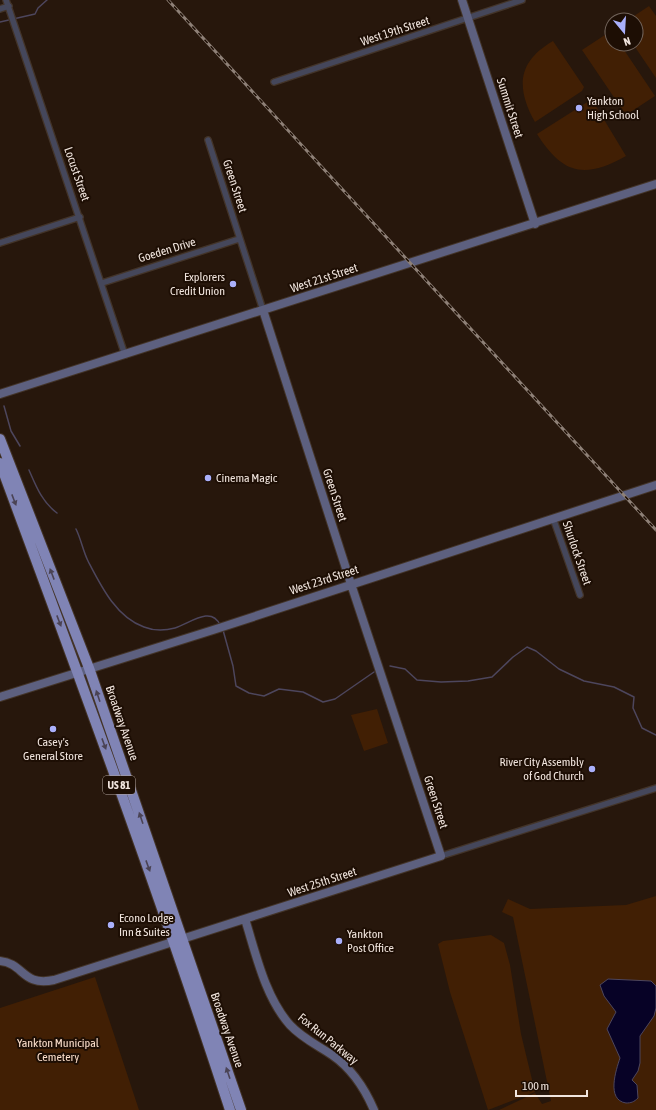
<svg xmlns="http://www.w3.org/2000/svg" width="656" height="1110" font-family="'Asap Condensed',sans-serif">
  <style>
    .green { fill: #411f04 }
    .water { fill: #070226; stroke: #4d465d }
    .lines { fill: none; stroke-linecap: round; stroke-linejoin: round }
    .stream { stroke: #4d465d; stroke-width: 1.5 }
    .street-casing { stroke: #433429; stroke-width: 8 }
    .secondary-casing { stroke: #433429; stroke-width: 10 }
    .highway-casing { stroke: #433429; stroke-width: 12 }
    .street { stroke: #45475b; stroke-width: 5.5 }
    .secondary { stroke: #5d607f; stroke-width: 8 }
    .highway { stroke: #8084b5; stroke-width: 10 }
    .rail-casing { stroke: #8e8077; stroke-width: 3 }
    .rail { stroke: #1d0e04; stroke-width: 1.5; stroke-dasharray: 4.5; stroke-linecap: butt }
    .oneway { fill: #4a4354 }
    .poi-dot { fill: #aab0fb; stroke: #1d0e04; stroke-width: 1.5 }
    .labels { text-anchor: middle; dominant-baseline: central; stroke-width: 4; stroke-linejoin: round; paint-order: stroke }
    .shield { fill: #1d0e04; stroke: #b1a49d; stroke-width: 1 }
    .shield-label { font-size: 11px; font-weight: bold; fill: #f1e5de }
    .street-label { font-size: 12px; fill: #f1e5de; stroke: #1d0e04 }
    .poi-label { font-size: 12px; fill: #f1e5de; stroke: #1d0e04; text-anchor: start }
    .park-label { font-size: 12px; fill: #fbdecb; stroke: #1d0e04 }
  </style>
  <rect width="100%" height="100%" fill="#27170c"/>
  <path class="green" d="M649,6l7,10v62l-23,-34h3v-24h-8z
    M611,31l1,13h8l35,52 -29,19 -44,-65z
    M553,41l31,46 -2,4 -47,31c-19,-34 -18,-60 18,-81z
    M589,101l5,2 32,53c-41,23 -63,19 -89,-22z
    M377,709l11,34 -24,8 -13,-36z
    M656,896v214h-157l36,-17 7,11 9,-3 -38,-184 -11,-5 6,-13 22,10 96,-4z
    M491,935l13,8 6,22 11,69 14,58 -47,18 -38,-118 -12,-48 5,-3z
    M95,977l44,133h-139v-102z"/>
  <path class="water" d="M608,979l43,2 5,5v22l-2,8 -14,20v27l-2,8 -6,9 5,5 1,13c-4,4 -7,5 -12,5 -20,-3 -10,-33 -6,-45l-13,-29 9,-17 -12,-16 -4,-11z"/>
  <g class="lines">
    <path class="stream" d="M0,22l35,-8 3,-6 9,-8
      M4,406l7,25 9,15
      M29,470c7,16 13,32 28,43
      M76,529c5,10 7,22 12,32 13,25 28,56 56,66 10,4 20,4 31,1 14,-4 36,-23 45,-3
      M223,630l10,36 3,20 13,7 15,3 15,-7 24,3 20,10 12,-3 39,-27
      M390,666l15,3 12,11 24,2 27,-1 24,-4 21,-20 14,-10 9,4 23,18 25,12 30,6 20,10 -1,11 9,20 14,7"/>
    <g class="street-casing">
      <path id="street" d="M6,0l119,355
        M0,9l9,-3
        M274,82l248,-82
        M208,140l55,170
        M0,243l80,-26
        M102,283l137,-44
        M553,518l27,77
        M441,856l215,-68"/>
    </g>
    <g class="secondary-casing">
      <path id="secondary" d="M462,0l73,224
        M0,394l656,-210
        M0,697l213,-67 443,-145
        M245,919c11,35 20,78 45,106 12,13 27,20 42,30 19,13 33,34 42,55
        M0,961c24,2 22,26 54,19l387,-124 -90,-272 -88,-274"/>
    </g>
    <g class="highway-casing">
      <path id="highway" d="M0,439l89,229 152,442
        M0,463c80,215 159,429 230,647"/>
    </g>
    <use href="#street" class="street"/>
    <use href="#secondary" class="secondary"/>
    <use href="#highway" class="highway"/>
    <g class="rail-casing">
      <path id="rail" d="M168,0l488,530"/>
    </g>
    <use href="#rail" class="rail"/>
  </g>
  <defs><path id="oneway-solid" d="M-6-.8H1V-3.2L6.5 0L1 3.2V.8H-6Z"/></defs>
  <g class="oneway">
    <use href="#oneway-solid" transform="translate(14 500) rotate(69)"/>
    <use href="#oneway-solid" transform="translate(52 574) rotate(-111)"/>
    <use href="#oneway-solid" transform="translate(59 621) rotate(69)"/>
    <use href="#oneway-solid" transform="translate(98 696) rotate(-109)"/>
    <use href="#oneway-solid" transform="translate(104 744) rotate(70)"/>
    <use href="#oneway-solid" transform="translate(141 818) rotate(-109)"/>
    <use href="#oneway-solid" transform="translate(148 866) rotate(70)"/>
    <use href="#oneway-solid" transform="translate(228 1073) rotate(-109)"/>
  </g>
  <g class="poi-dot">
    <circle cx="579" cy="108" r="4"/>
    <circle cx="233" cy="284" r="4"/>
    <circle cx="208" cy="478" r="4"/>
    <circle cx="53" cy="729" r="4"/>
    <circle cx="592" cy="769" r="4"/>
    <circle cx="111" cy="925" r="4"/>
    <circle cx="339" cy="941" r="4"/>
  </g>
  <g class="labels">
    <rect class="shield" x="103" y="776" width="32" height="18" rx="3"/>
    <g class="shield-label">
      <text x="119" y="785">US 81</text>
    </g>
    <g class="street-label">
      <text transform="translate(395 31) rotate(-18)">West 19th Street</text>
      <text transform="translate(510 108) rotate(72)">Summit Street</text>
      <text transform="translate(77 174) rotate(71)">Locust Street</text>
      <text transform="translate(235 186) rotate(72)">Green Street</text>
      <text transform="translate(167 250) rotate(-17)">Goeden Drive</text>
      <text transform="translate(324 278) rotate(-18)">West 21st Street</text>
      <text transform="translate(335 495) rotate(72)">Green Street</text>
      <text transform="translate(577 553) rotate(71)">Shurlock Street</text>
      <text transform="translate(324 580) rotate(-18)">West 23rd Street</text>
      <text transform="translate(122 723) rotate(71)">Broadway Avenue</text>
      <text transform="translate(436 802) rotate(72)">Green Street</text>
      <text transform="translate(322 882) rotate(-18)">West 25th Street</text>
      <text transform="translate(227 1030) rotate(71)">Broadway Avenue</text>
      <text transform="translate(328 1039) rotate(39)">Fox Run Parkway</text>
    </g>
    <g class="poi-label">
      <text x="587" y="101">Yankton<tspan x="587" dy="14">High School</tspan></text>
      <text x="225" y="277" text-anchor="end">Explorers<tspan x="225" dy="14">Credit Union</tspan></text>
      <text x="216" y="478">Cinema Magic</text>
      <text x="53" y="742" text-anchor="middle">Casey's<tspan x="53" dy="14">General Store</tspan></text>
      <text x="584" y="762" text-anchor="end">River City Assembly<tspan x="584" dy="14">of God Church</tspan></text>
      <text x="119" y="918">Econo Lodge<tspan x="119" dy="14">Inn &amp; Suites</tspan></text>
      <text x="347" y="934">Yankton<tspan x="347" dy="14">Post Office</tspan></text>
    </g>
    <g class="park-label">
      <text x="58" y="1043">Yankton Municipal<tspan x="58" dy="14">Cemetery</tspan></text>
    </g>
  </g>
  <g transform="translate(624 32) rotate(162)"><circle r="19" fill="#1d0e04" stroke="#72645b"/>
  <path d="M0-3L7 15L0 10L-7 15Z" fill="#aab0fb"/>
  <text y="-6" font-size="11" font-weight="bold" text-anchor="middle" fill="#f1e5de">N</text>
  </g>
  <path d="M516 1090v6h71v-6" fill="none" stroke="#f1e5de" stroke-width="2"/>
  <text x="522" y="1090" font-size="12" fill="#f1e5de" stroke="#1d0e04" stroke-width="3" paint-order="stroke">100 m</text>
</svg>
